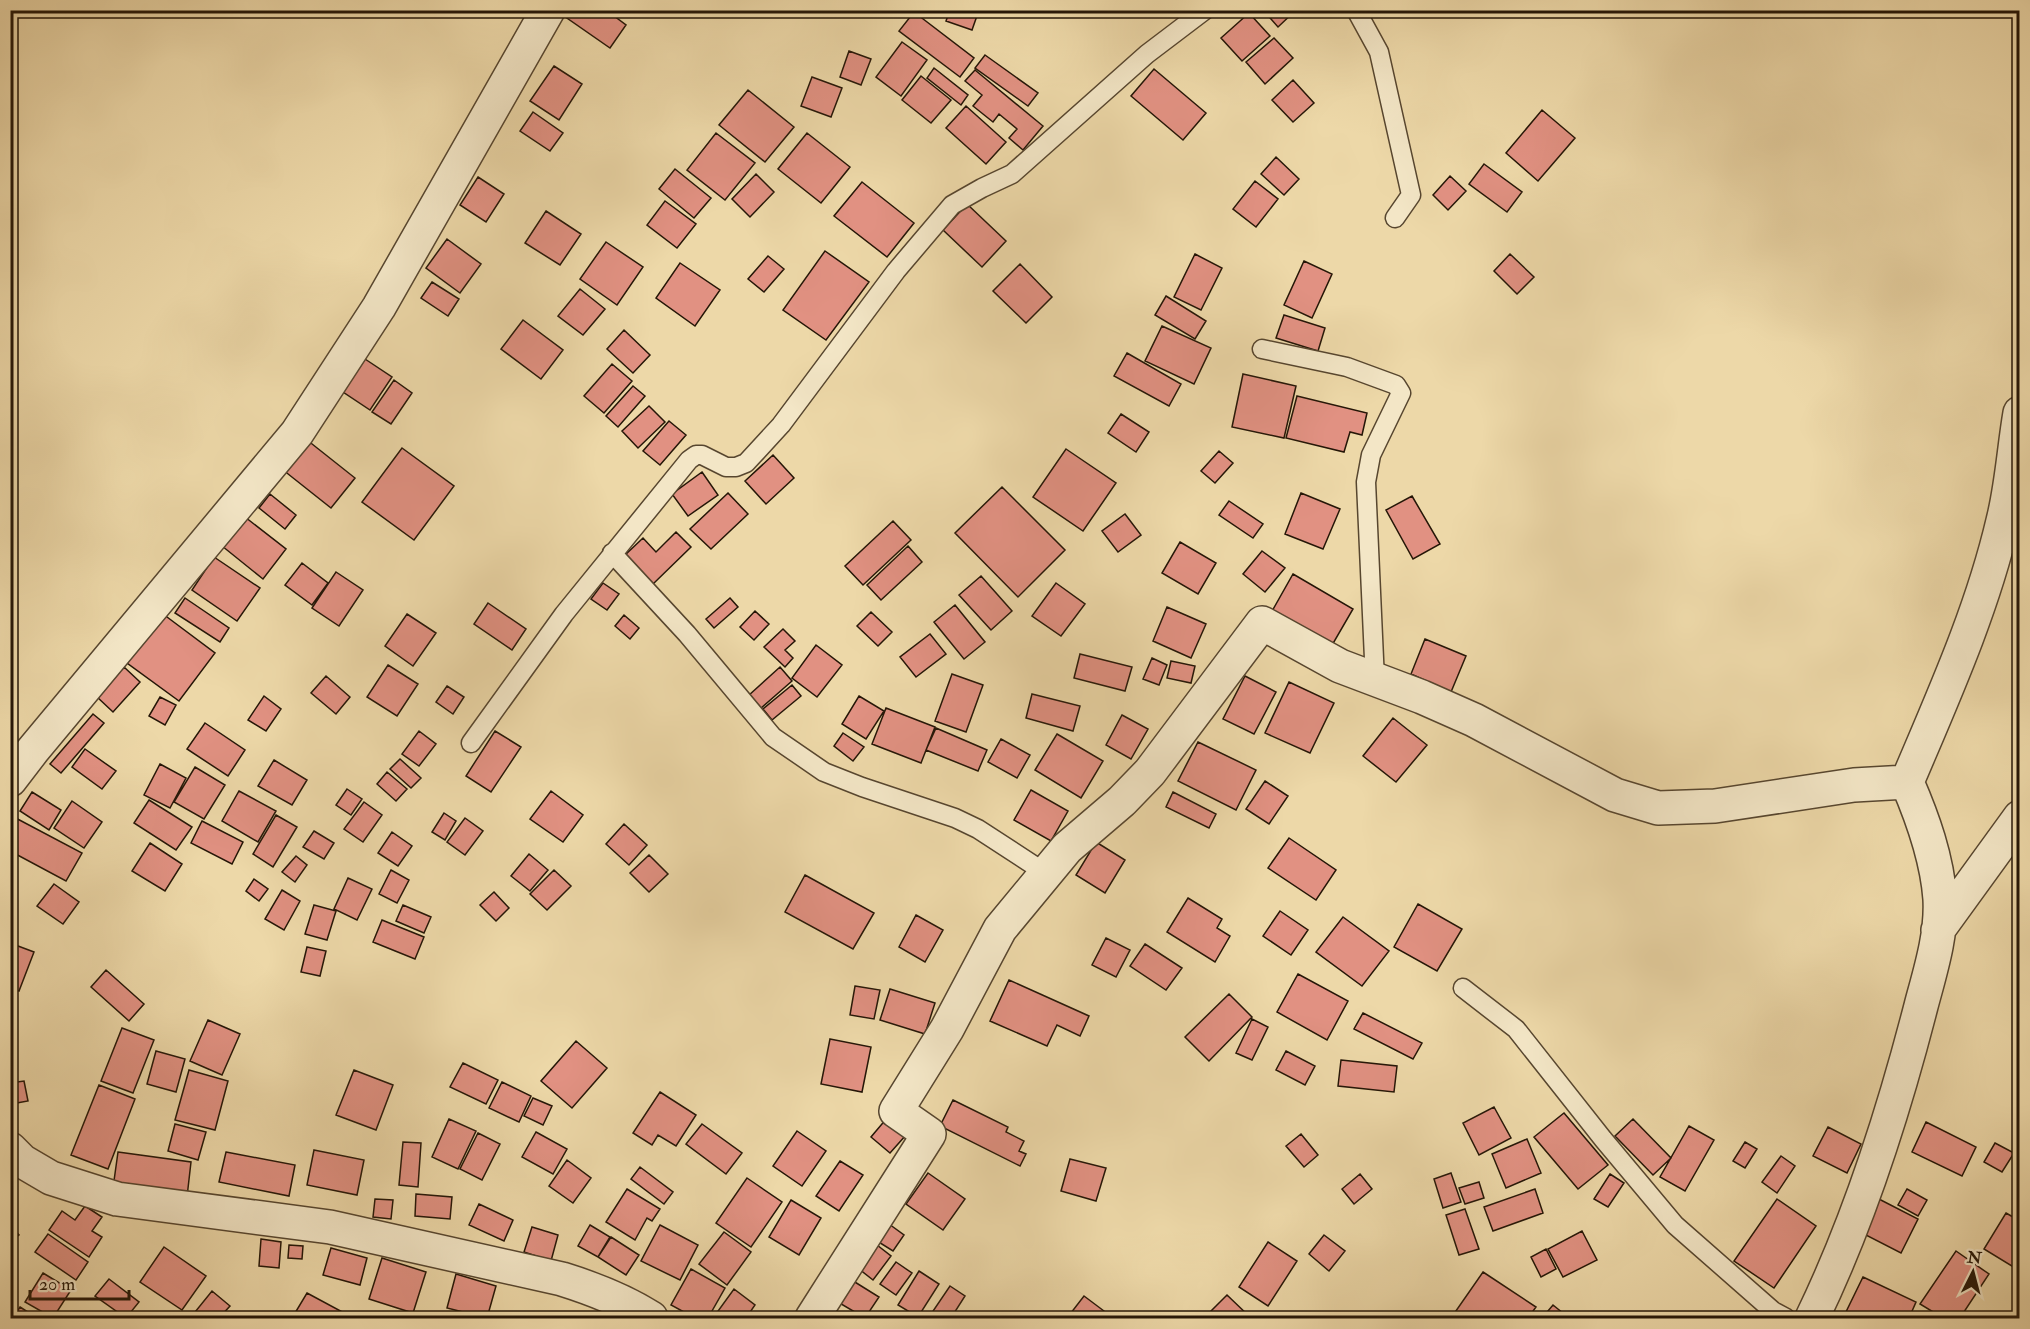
<svg xmlns="http://www.w3.org/2000/svg" width="2030" height="1329" font-family="'IM FELL Double Pica',serif">
  <style>
    .building { fill: #e19182; stroke: #251607; stroke-width: 1.5 }
    .lines { fill: none; stroke-linecap: round; stroke-linejoin: round }
    .lane-casing { stroke: #57462f; stroke-width: 21 }
    .street-casing { stroke: #57462f; stroke-width: 36 }
    .lane { stroke: #f3e6c6; stroke-width: 18 }
    .street { stroke: #f3e6c6; stroke-width: 33 }
  </style>
  <rect width="100%" height="100%" fill="#edd8a8"/>
  <filter id="stains"><feTurbulence type="fractalNoise" baseFrequency=".00333" numOctaves="4"/><feColorMatrix values="0 0 0 0 .2 0 0 0 0 .09 0 0 0 0 .02 0 0 0 .5 -.17"/></filter>
  <radialGradient id="worn" r=".72"><stop offset=".6" stop-color="#630" stop-opacity="0"/><stop offset="1" stop-color="#630" stop-opacity=".3"/></radialGradient>
  <path class="building" d="M567,10h39l20,15 -16,23 -46,-32z
    M950,10h29l-7,20 -26,-9z
    M1263,10h33l-18,17z
    M914,12l60,46 -14,19 -61,-46z
    M1249,13l21,23 -28,25 -21,-23z
    M1274,38l19,20 -28,26 -19,-22z
    M902,42l25,18 -26,36 -25,-19z
    M849,51l22,8 -10,26 -21,-8z
    M985,55l53,38 -10,13 -53,-38z
    M554,66l28,18 -23,36 -29,-19z
    M934,68l34,27 -7,10 -34,-27z
    M1154,69l52,44 -23,27 -52,-44z
    M975,70l68,56 -20,24 -14,-12 8,-9 -18,-15 -6,8 -20,-16 9,-11 -17,-14z
    M921,76l30,24 -20,23 -29,-23z
    M812,77l30,11 -11,29 -30,-11z
    M1293,80l21,23 -21,19 -21,-22z
    M748,90l46,37 -29,35 -46,-37z
    M966,106l40,36 -20,22 -40,-36z
    M1542,110l33,28 -37,43 -32,-28z
    M533,112l30,21 -13,18 -30,-20z
    M716,133l39,30 -30,37 -38,-30z
    M807,133l43,34 -29,36 -43,-34z
    M1276,157l23,22 -15,16 -23,-21z
    M1484,164l38,28 -15,20 -38,-28z
    M675,169l36,29 -17,20 -35,-29z
    M756,174l18,18 -24,25 -18,-18z
    M1450,176l16,15 -18,19 -15,-15z
    M478,177l26,17 -18,28 -26,-17z
    M1255,181l23,18 -22,28 -23,-18z
    M862,182l52,41 -27,34 -53,-41z
    M665,201l31,23 -19,24 -30,-23z
    M967,204l39,37 -24,26 -39,-37z
    M546,211l35,23 -21,31 -35,-22z
    M447,239l34,25 -21,29 -34,-25z
    M606,242l37,25 -26,38 -37,-26z
    M825,251l44,31 -43,58 -43,-30z
    M1195,254l27,14 -21,42 -27,-13z
    M1510,254l24,23 -17,17 -23,-23z
    M768,256l16,13 -20,23 -16,-13z
    M1304,261l28,13 -20,44 -28,-13z
    M680,263l40,27 -25,36 -39,-28z
    M1020,264l32,33 -26,26 -33,-32z
    M432,282l27,17 -11,17 -27,-18z
    M580,289l25,20 -22,26 -25,-19z
    M1166,296l40,25 -11,18 -40,-24z
    M1284,315l41,13 -7,23 -42,-13z
    M523,320l40,30 -22,29 -40,-30z
    M1162,326l49,22 -17,36 -49,-23z
    M624,330l26,25 -17,18 -26,-24z
    M1127,353l54,31 -12,22 -55,-30z
    M365,359l27,18 -22,33 -27,-18z
    M612,364l20,17 -28,32 -20,-17z
    M1243,374l53,12 -12,52 -52,-11z
    M394,380l18,13 -21,31 -19,-12z
    M633,386l12,10 -27,31 -12,-11z
    M1297,396l70,17 -5,22 -12,-3 -6,20 -58,-14z
    M649,406l16,16 -27,26 -16,-17z
    M1121,414l28,18 -13,20 -28,-19z
    M669,421l17,14 -26,30 -17,-14z
    M302,436l53,42 -24,30 -53,-42z
    M402,448l52,38 -40,54 -52,-38z
    M1066,449l50,34 -33,48 -50,-34z
    M1219,451l14,12 -18,20 -14,-12z
    M773,455l21,23 -28,26 -21,-23z
    M702,472l16,23 -30,21 -16,-22z
    M1002,487l63,63 -47,47 -63,-64z
    M728,493l20,21 -37,35 -21,-20z
    M1301,493l39,16 -17,40 -38,-15z
    M270,494l26,21 -11,14 -26,-21z
    M1412,496l28,48 -27,15 -27,-49z
    M1229,501l34,23 -10,14 -34,-23z
    M1125,514l16,21 -23,17 -16,-21z
    M245,517l41,32 -23,30 -41,-33z
    M893,521l18,19 -48,45 -18,-19z
    M676,532l15,15 -39,38 -28,-29 19,-18 13,14z
    M1180,542l36,21 -18,31 -36,-21z
    M908,546l14,16 -41,38 -14,-15z
    M1262,551l23,17 -20,24 -22,-18z
    M214,557l46,31 -23,33 -45,-31z
    M302,563l26,20 -16,22 -27,-20z
    M336,572l27,18 -24,36 -27,-18z
    M1293,574l60,35 -22,38 -60,-34z
    M981,576l31,35 -21,19 -32,-35z
    M603,583l16,11 -12,16 -16,-11z
    M1056,583l29,21 -24,32 -29,-20z
    M185,598l44,30 -9,14 -45,-29z
    M730,598l8,9 -24,21 -8,-9z
    M488,603l38,26 -14,21 -38,-26z
    M955,605l30,37 -21,17 -30,-37z
    M1167,607l39,17 -15,34 -38,-17z
    M755,611l14,13 -15,16 -14,-13z
    M871,612l21,20 -14,14 -21,-20z
    M163,614l52,39 -36,48 -52,-38z
    M407,614l29,19 -23,33 -28,-20z
    M624,615l15,13 -9,11 -15,-13z
    M783,629l12,12 -10,9 8,8 -8,9 -21,-20z
    M930,634l16,20 -30,23 -16,-20z
    M1425,639l41,17 -15,36 -40,-18z
    M816,645l26,20 -25,32 -25,-19z
    M1080,654l52,13 -7,24 -51,-13z
    M1152,658l15,7 -8,20 -16,-6z
    M1171,661l24,5 -4,17 -24,-5z
    M388,665l30,19 -21,32 -30,-19z
    M124,667l16,15 -27,30 -17,-16z
    M780,667l12,14 -32,28 -12,-13z
    M952,674l31,11 -17,47 -31,-11z
    M326,676l24,21 -14,17 -25,-21z
    M1245,676l31,16 -22,42 -31,-15z
    M1289,682l45,21 -24,50 -45,-20z
    M792,685l9,11 -29,24 -9,-11z
    M447,686l17,11 -11,17 -17,-12z
    M1032,694l48,12 -7,25 -47,-13z
    M264,696l17,13 -15,22 -18,-11z
    M859,696l25,15 -18,28 -24,-15z
    M160,697l16,8 -11,20 -16,-9z
    M886,708l49,19 -14,36 -49,-19z
    M93,714l11,9 -43,50 -11,-9z
    M1122,715l26,14 -17,30 -25,-14z
    M1393,718l34,27 -31,37 -33,-26z
    M205,723l40,27 -17,26 -41,-27z
    M936,728l51,22 -9,21 -52,-21z
    M419,731l17,13 -17,22 -17,-12z
    M495,731l26,16 -30,45 -25,-16z
    M843,733l21,14 -11,14 -19,-15z
    M1057,734l46,27 -22,37 -46,-28z
    M1001,739l29,16 -13,23 -29,-16z
    M1198,742l58,28 -20,40 -58,-29z
    M85,749l31,22 -14,18 -30,-22z
    M400,759l21,19 -10,10 -21,-19z
    M274,760l33,20 -15,25 -34,-19z
    M160,764l26,14 -16,30 -26,-13z
    M195,767l30,18 -21,34 -30,-17z
    M387,772l20,17 -11,12 -19,-17z
    M1265,781l23,15 -19,28 -23,-15z
    M347,789l15,10 -11,16 -15,-10z
    M1031,790l37,21 -17,30 -37,-21z
    M239,791l37,20 -18,31 -36,-21z
    M551,791l32,24 -20,27 -33,-23z
    M32,792l29,18 -12,20 -29,-19z
    M1173,792l43,22 -7,14 -43,-21z
    M149,800l43,27 -16,23 -42,-27z
    M72,801l30,21 -18,26 -30,-20z
    M364,802l18,13 -19,27 -19,-13z
    M444,813l12,8 -11,19 -13,-8z
    M10,815l72,38 -16,28 -56,-30z
    M276,815l21,12 -24,40 -20,-13z
    M465,818l18,13 -18,24 -18,-13z
    M202,821l41,21 -11,22 -41,-21z
    M624,824l23,21 -18,20 -23,-21z
    M314,831l20,12 -10,16 -21,-12z
    M392,832l20,14 -14,20 -20,-13z
    M1289,838l47,32 -20,30 -48,-32z
    M1096,842l29,18 -20,33 -29,-18z
    M150,843l32,21 -17,27 -33,-20z
    M529,854l19,16 -18,21 -19,-15z
    M649,855l19,19 -19,18 -19,-19z
    M296,856l11,9 -12,17 -13,-10z
    M391,870l18,10 -12,23 -18,-9z
    M554,870l17,16 -24,24 -17,-16z
    M805,875l69,38 -21,36 -68,-37z
    M348,878l24,11 -15,31 -23,-11z
    M254,879l14,10 -9,12 -13,-10z
    M54,884l25,18 -16,22 -26,-18z
    M282,890l18,11 -16,29 -19,-11z
    M494,892l15,16 -13,13 -16,-16z
    M1188,898l34,21 -5,9 13,8 -15,26 -48,-30z
    M1418,904l44,25 -25,42 -43,-24z
    M314,905l22,6 -9,29 -22,-6z
    M403,905l28,12 -7,16 -28,-12z
    M1280,911l28,19 -17,25 -28,-19z
    M916,915l27,15 -18,32 -26,-15z
    M1343,917l46,34 -27,35 -46,-34z
    M382,920l42,17 -9,22 -42,-17z
    M1106,938l24,12 -14,27 -24,-12z
    M10,943l24,9 -15,39 -9,-3z
    M1145,944l37,24 -16,22 -36,-24z
    M307,947l19,4 -6,25 -19,-4z
    M106,970l38,34 -15,17 -38,-34z
    M1298,974l50,27 -21,39 -50,-28z
    M1009,980l80,36 -9,20 -23,-11 -10,21 -57,-25z
    M855,986l25,4 -6,29 -24,-4z
    M890,989l45,14 -10,31 -45,-14z
    M1229,994l23,23 -43,44 -24,-24z
    M1363,1013l59,30 -9,16 -59,-30z
    M1252,1019l16,8 -16,33 -16,-7z
    M208,1020l32,14 -18,41 -32,-14z
    M122,1028l32,12 -21,53 -32,-12z
    M830,1039l41,8 -9,45 -41,-8z
    M576,1041l31,27 -35,40 -31,-27z
    M156,1051l29,8 -9,33 -29,-8z
    M1286,1051l29,15 -10,19 -29,-15z
    M1341,1060l56,6 -3,26 -56,-6z
    M463,1063l35,17 -12,24 -36,-17z
    M189,1070l39,11 -13,49 -40,-10z
    M354,1070l39,15 -17,45 -40,-15z
    M24,1081l4,20 -17,3 -1,-21z
    M502,1082l29,14 -12,26 -30,-14z
    M99,1085l36,14 -27,70 -37,-14z
    M660,1092l36,23 -20,31 -18,-11 -6,10 -19,-12z
    M533,1098l19,8 -9,19 -19,-9z
    M953,1100l55,27 -2,5 18,9 -5,10 7,3 -6,12 -80,-40z
    M1494,1107l17,31 -32,17 -16,-32z
    M1564,1113l44,52 -30,24 -44,-52z
    M887,1118l19,17 -16,18 -19,-16z
    M449,1119l27,12 -18,38 -26,-12z
    M1633,1119l38,39 -18,17 -38,-39z
    M1926,1122l50,25 -14,29 -50,-24z
    M175,1124l31,8 -8,28 -30,-9z
    M702,1124l40,29 -16,21 -40,-30z
    M1689,1126l25,14 -29,51 -25,-14z
    M1828,1127l33,17 -14,29 -34,-17z
    M797,1131l29,20 -24,35 -29,-20z
    M536,1132l31,17 -14,25 -31,-17z
    M478,1133l22,11 -18,36 -22,-11z
    M1301,1134l17,21 -14,12 -18,-21z
    M1527,1139l14,34 -35,15 -14,-34z
    M403,1142l18,1 -3,44 -19,-2z
    M1745,1142l12,7 -12,19 -12,-7z
    M1995,1143l19,10 -12,19 -18,-10z
    M314,1150l50,10 -7,35 -50,-10z
    M118,1152l73,10 -4,35 -74,-9z
    M226,1152l69,13 -6,31 -70,-14z
    M1781,1156l14,10 -18,27 -15,-11z
    M1070,1159l36,9 -10,33 -35,-10z
    M567,1160l24,18 -18,25 -24,-17z
    M840,1161l23,14 -24,36 -23,-15z
    M640,1167l33,25 -9,12 -33,-25z
    M928,1173l37,26 -22,31 -37,-26z
    M1451,1173l10,29 -18,6 -9,-29z
    M1360,1174l12,15 -18,15 -12,-15z
    M1610,1174l14,9 -16,24 -14,-8z
    M747,1178l35,24 -31,45 -35,-24z
    M1479,1182l5,16 -19,6 -6,-16z
    M627,1189l33,20 -8,12 -5,-3 -12,22 -29,-18z
    M1535,1189l8,24 -50,18 -9,-24z
    M1907,1189l20,11 -9,16 -20,-11z
    M416,1194l36,3 -2,22 -35,-3z
    M1875,1197l43,22 -17,34 -43,-22z
    M375,1199l18,1 -2,19 -18,-2z
    M1777,1199l39,27 -42,62 -40,-27z
    M791,1200l30,18 -22,37 -30,-18z
    M479,1204l34,16 -9,21 -35,-16z
    M85,1206l17,11 -10,14 10,6 -13,20 -40,-27 13,-19 13,9z
    M1465,1209l14,40 -20,6 -13,-40z
    M2006,1213l14,8v50l-36,-22z
    M889,1224l15,11 -11,16 -16,-10z
    M10,1225l9,10 -9,7z
    M590,1225l20,12 -12,20 -20,-11z
    M660,1225l38,20 -18,35 -39,-19z
    M532,1227l26,8 -7,26 -27,-9z
    M1582,1231l15,29 -34,17 -15,-28z
    M724,1232l27,20 -24,33 -28,-21z
    M48,1234l40,28 -12,18 -41,-28z
    M1324,1235l21,16 -16,20 -20,-17z
    M611,1237l28,18 -13,20 -28,-18z
    M261,1239l20,3 -2,26 -20,-2z
    M1268,1242l29,19 -29,45 -29,-19z
    M289,1245l14,1 -1,13 -14,-1z
    M877,1245l14,11 -18,24 -14,-11z
    M164,1247l42,29 -24,34 -42,-28z
    M331,1248l36,10 -7,27 -37,-10z
    M1546,1249l10,20 -15,8 -10,-20z
    M1956,1251l33,23 -29,44h-17l-23,-14z
    M382,1258l44,14 -13,41 -44,-14z
    M896,1262l16,11 -16,22 -16,-11z
    M691,1269l34,19 -17,30h-13l-24,-13z
    M919,1271l20,13 -21,33 -20,-12z
    M1483,1272l53,35 -8,11h-77z
    M43,1273l28,17 -18,28 -28,-16z
    M456,1274l40,12 -9,32 -40,-10z
    M1863,1277l53,25 -7,16h-66z
    M109,1279l30,23 -13,16 -31,-22z
    M850,1279l29,18 -14,21 -29,-17z
    M950,1286l15,10 -14,22h-14l-6,-4z
    M734,1289l21,16 -9,13h-33z
    M212,1291l18,15 -11,12h-15l-9,-6z
    M307,1293l41,22 -2,3h-54z
    M1227,1295l24,23h-47z
    M1084,1296l20,15 -6,7h-31z
    M1553,1305l16,13h-27z
    M20,1307l14,9 -2,2h-19z"/>
  <g class="lines">
    <g class="lane-casing">
      <path id="lane" d="M1356,10l23,42 32,143 -16,23
        M1262,349l85,18 49,18 5,8 -30,62 -5,27 9,199
        M612,553l75,81 86,103 51,35 38,15 93,31 23,11 69,45
        M471,743l93,-129 125,-154 7,-5h6l24,12h10l10,-4 35,-38 115,-154 56,-66 30,-17 30,-14 135,-120 58,-44
        M1463,988l53,41 87,110 72,86 98,86 13,7"/>
    </g>
    <g class="street-casing">
      <path id="street" d="M10,780l23,-30 264,-317 82,-126 169,-297
        M1938,930l82,-113
        M10,1149l12,12 29,17 66,21 213,28 232,52c32,10 61,21 89,39
        M812,1318l117,-184 -33,-23 51,-82 53,-100 67,-81 55,-47 28,-29 112,-149 78,43 82,31 52,23 141,75 43,13 57,-2 139,-21 53,-3
        M1812,1318c47,-97 82,-207 109,-312 9,-34 21,-71 19,-107 -3,-41 -17,-80 -33,-117 36,-85 75,-171 96,-261 9,-35 11,-73 17,-108"/>
    </g>
    <use href="#lane" class="lane"/>
    <use href="#street" class="street"/>
  </g>
  <rect width="2030" height="1329" fill="none" stroke="#edd8a8" stroke-width="36"/>
  <rect x="12" y="12" width="2006" height="1305" fill="none" stroke="#251607" stroke-width="3"/>
  <rect x="18" y="18" width="1994" height="1293" fill="none" stroke="#251607" stroke-width="1.5"/>
  <g transform="translate(1973 1272) rotate(6)" stroke="#f3e6c6" stroke-width="4.5" paint-order="stroke">
  <path d="M0-4.5L10 22L0 15L-10 22Z" fill="#251607"/>
  <text y="-9" font-size="16" font-weight="bold" text-anchor="middle" fill="#251607">N</text>
  </g>
  <path d="M30 1290v9h99v-9" fill="none" stroke="#251607" stroke-width="3"/>
  <text x="39" y="1290" font-size="18" fill="#251607" stroke="#f3e6c6" stroke-width="4.5" paint-order="stroke">20 m</text>
  <rect width="100%" height="100%" filter="url(#stains)"/>
  <rect width="100%" height="100%" fill="url(#worn)"/>
</svg>
